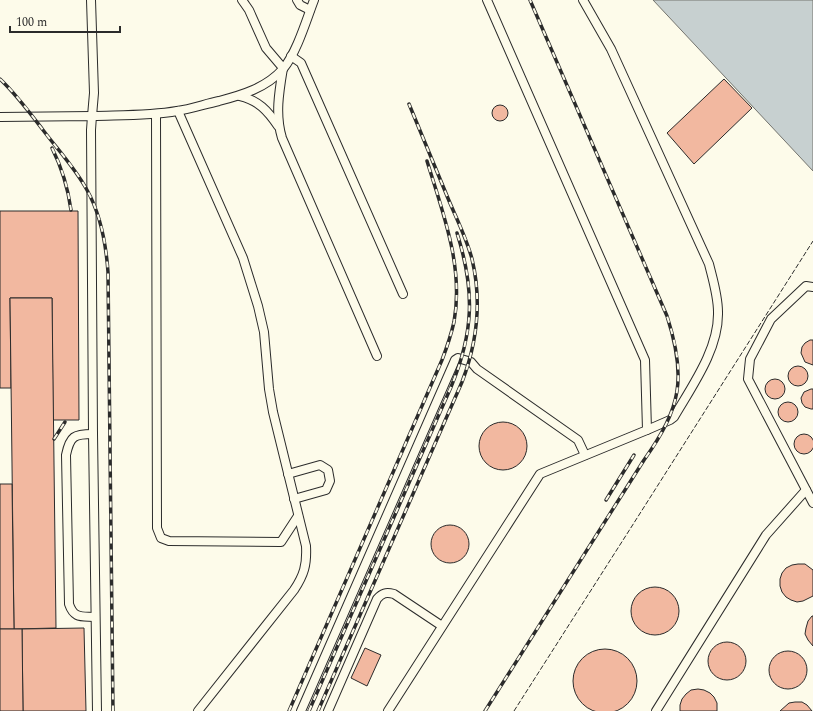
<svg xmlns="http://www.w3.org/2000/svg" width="813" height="711" font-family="Spectral,serif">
<rect width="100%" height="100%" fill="#fdfbea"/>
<!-- water -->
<polygon fill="#c7d0d0" stroke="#74746e" points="653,0 813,0 813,171"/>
<!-- building -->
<g fill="#f2b8a0" stroke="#2b2b2b">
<polygon points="724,79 752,108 694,164 667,133"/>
<circle cx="500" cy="113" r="8"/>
<polygon points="0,211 78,211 79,420 53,420 52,298 10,298 11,388 0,388"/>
<polygon points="10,298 52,298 56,628 14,629"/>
<polygon points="810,340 813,340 813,365 805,362 801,353 802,347 805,343"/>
<circle cx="798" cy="376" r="10"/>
<circle cx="775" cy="389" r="10"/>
<polygon points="811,389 813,389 813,409 811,409 805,407 802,403 801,398 804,392"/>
<circle cx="788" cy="412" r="10"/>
<circle cx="503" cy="446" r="24"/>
<circle cx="804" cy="444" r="10"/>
<polygon points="0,484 12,484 14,629 0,629"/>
<circle cx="450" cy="544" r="19"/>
<polygon points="798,564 805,564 813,570 813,596 803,601 797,602 791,600 786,597 782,592 780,586 780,579 782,573 786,568 792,565"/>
<circle cx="655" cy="611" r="24"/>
<polygon points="812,616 813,616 813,646 808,640 805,634 806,628 808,621"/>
<polygon points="84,628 86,711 23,711 22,629"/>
<polygon points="0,629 22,629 23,711 0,711"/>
<circle cx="727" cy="661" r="19"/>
<polygon points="365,648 381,655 367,686 351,678"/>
<circle cx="605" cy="681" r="32"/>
<circle cx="788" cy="670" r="19"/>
<polygon points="698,689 704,690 710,693 714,697 717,703 717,711 680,711 680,705 682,699 686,694 691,690"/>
<polygon points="795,702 802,702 807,705 812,711 780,711 789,703"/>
</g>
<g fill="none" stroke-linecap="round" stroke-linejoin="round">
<!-- minor casing -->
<g stroke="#2b2b2b" stroke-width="10">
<g id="minor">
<path d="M 91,0 L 94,93 L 92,116 C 120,115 149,116 177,111 C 191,109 205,104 219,101 C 242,95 266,88 283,69 C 297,52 306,21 314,0"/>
<path d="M 242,0 L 249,10 L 266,48 L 283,68 C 279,92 275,115 282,138 L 377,356"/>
<polyline points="297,0 300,5 310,10"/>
<path d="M 583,0 L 611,49 L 709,264 C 713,280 718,296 718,312 C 719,349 692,386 674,417 L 670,420 L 647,430"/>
<polyline points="291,56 301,63 403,294"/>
<path d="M 240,96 C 258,100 268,111 278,126"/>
<path d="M 178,111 L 243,258 L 258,306 L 264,332 L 269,389 L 273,412 L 306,546 C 307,565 304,575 294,590 L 198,711"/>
<polyline points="156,114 157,528 161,538 169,541 281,542 298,516"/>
<polyline points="0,117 92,116 91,130 93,434 97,711"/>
<polyline points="813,287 806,286 771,319 750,359 748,379 813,503"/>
<path d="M 93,434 C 74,434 70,436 66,455 L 69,604 C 74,619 82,616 95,617"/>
<polyline points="288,474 320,465 328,470 330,481 326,490 294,499"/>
<polyline points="301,711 455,360 458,358 471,362 477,369 578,440 585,455"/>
<path d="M 328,711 L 377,599 C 382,593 386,592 394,594 L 442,626"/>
<polyline points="388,711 540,474 647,430 645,360 487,0"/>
<polyline points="656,711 766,535 806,490"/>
</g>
</g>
<!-- minor -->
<use href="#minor" stroke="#fdfbea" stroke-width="8"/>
<!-- rail casing -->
<g stroke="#2b2b2b" stroke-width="3.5">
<g id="rail">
<path d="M 0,79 C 16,94 30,113 43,130 C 58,150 75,168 87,190 C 101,215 106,244 108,272 L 113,711"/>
<path d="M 52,148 C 62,168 68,188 71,210"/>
<polyline points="54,439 65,422"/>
<polyline points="606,500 634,455"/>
<path d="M 289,711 L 442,360 C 447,347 451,335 454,322 C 464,267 443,213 427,161"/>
<path d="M 309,711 L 451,387 C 474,332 475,290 457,233"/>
<path d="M 318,711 L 462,382 C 477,343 482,301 472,259 C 466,236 454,214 445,191 C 433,162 421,133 409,104"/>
<path d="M 485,711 L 644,460 C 681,408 687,378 667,316 L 530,0"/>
</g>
</g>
<!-- rail -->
<use href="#rail" stroke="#fdfbea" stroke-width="2" stroke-dasharray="6" stroke-linecap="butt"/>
<!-- fence -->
<polyline stroke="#2b2b2b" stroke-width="1" stroke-dasharray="5 2" stroke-linecap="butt" points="514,711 632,526 813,241"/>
</g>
<!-- scale -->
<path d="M10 26v6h110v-6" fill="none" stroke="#2b2b2b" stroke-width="2"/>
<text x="16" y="26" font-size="12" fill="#2b2b2b" stroke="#fdfbea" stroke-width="3" paint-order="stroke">100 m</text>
</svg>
